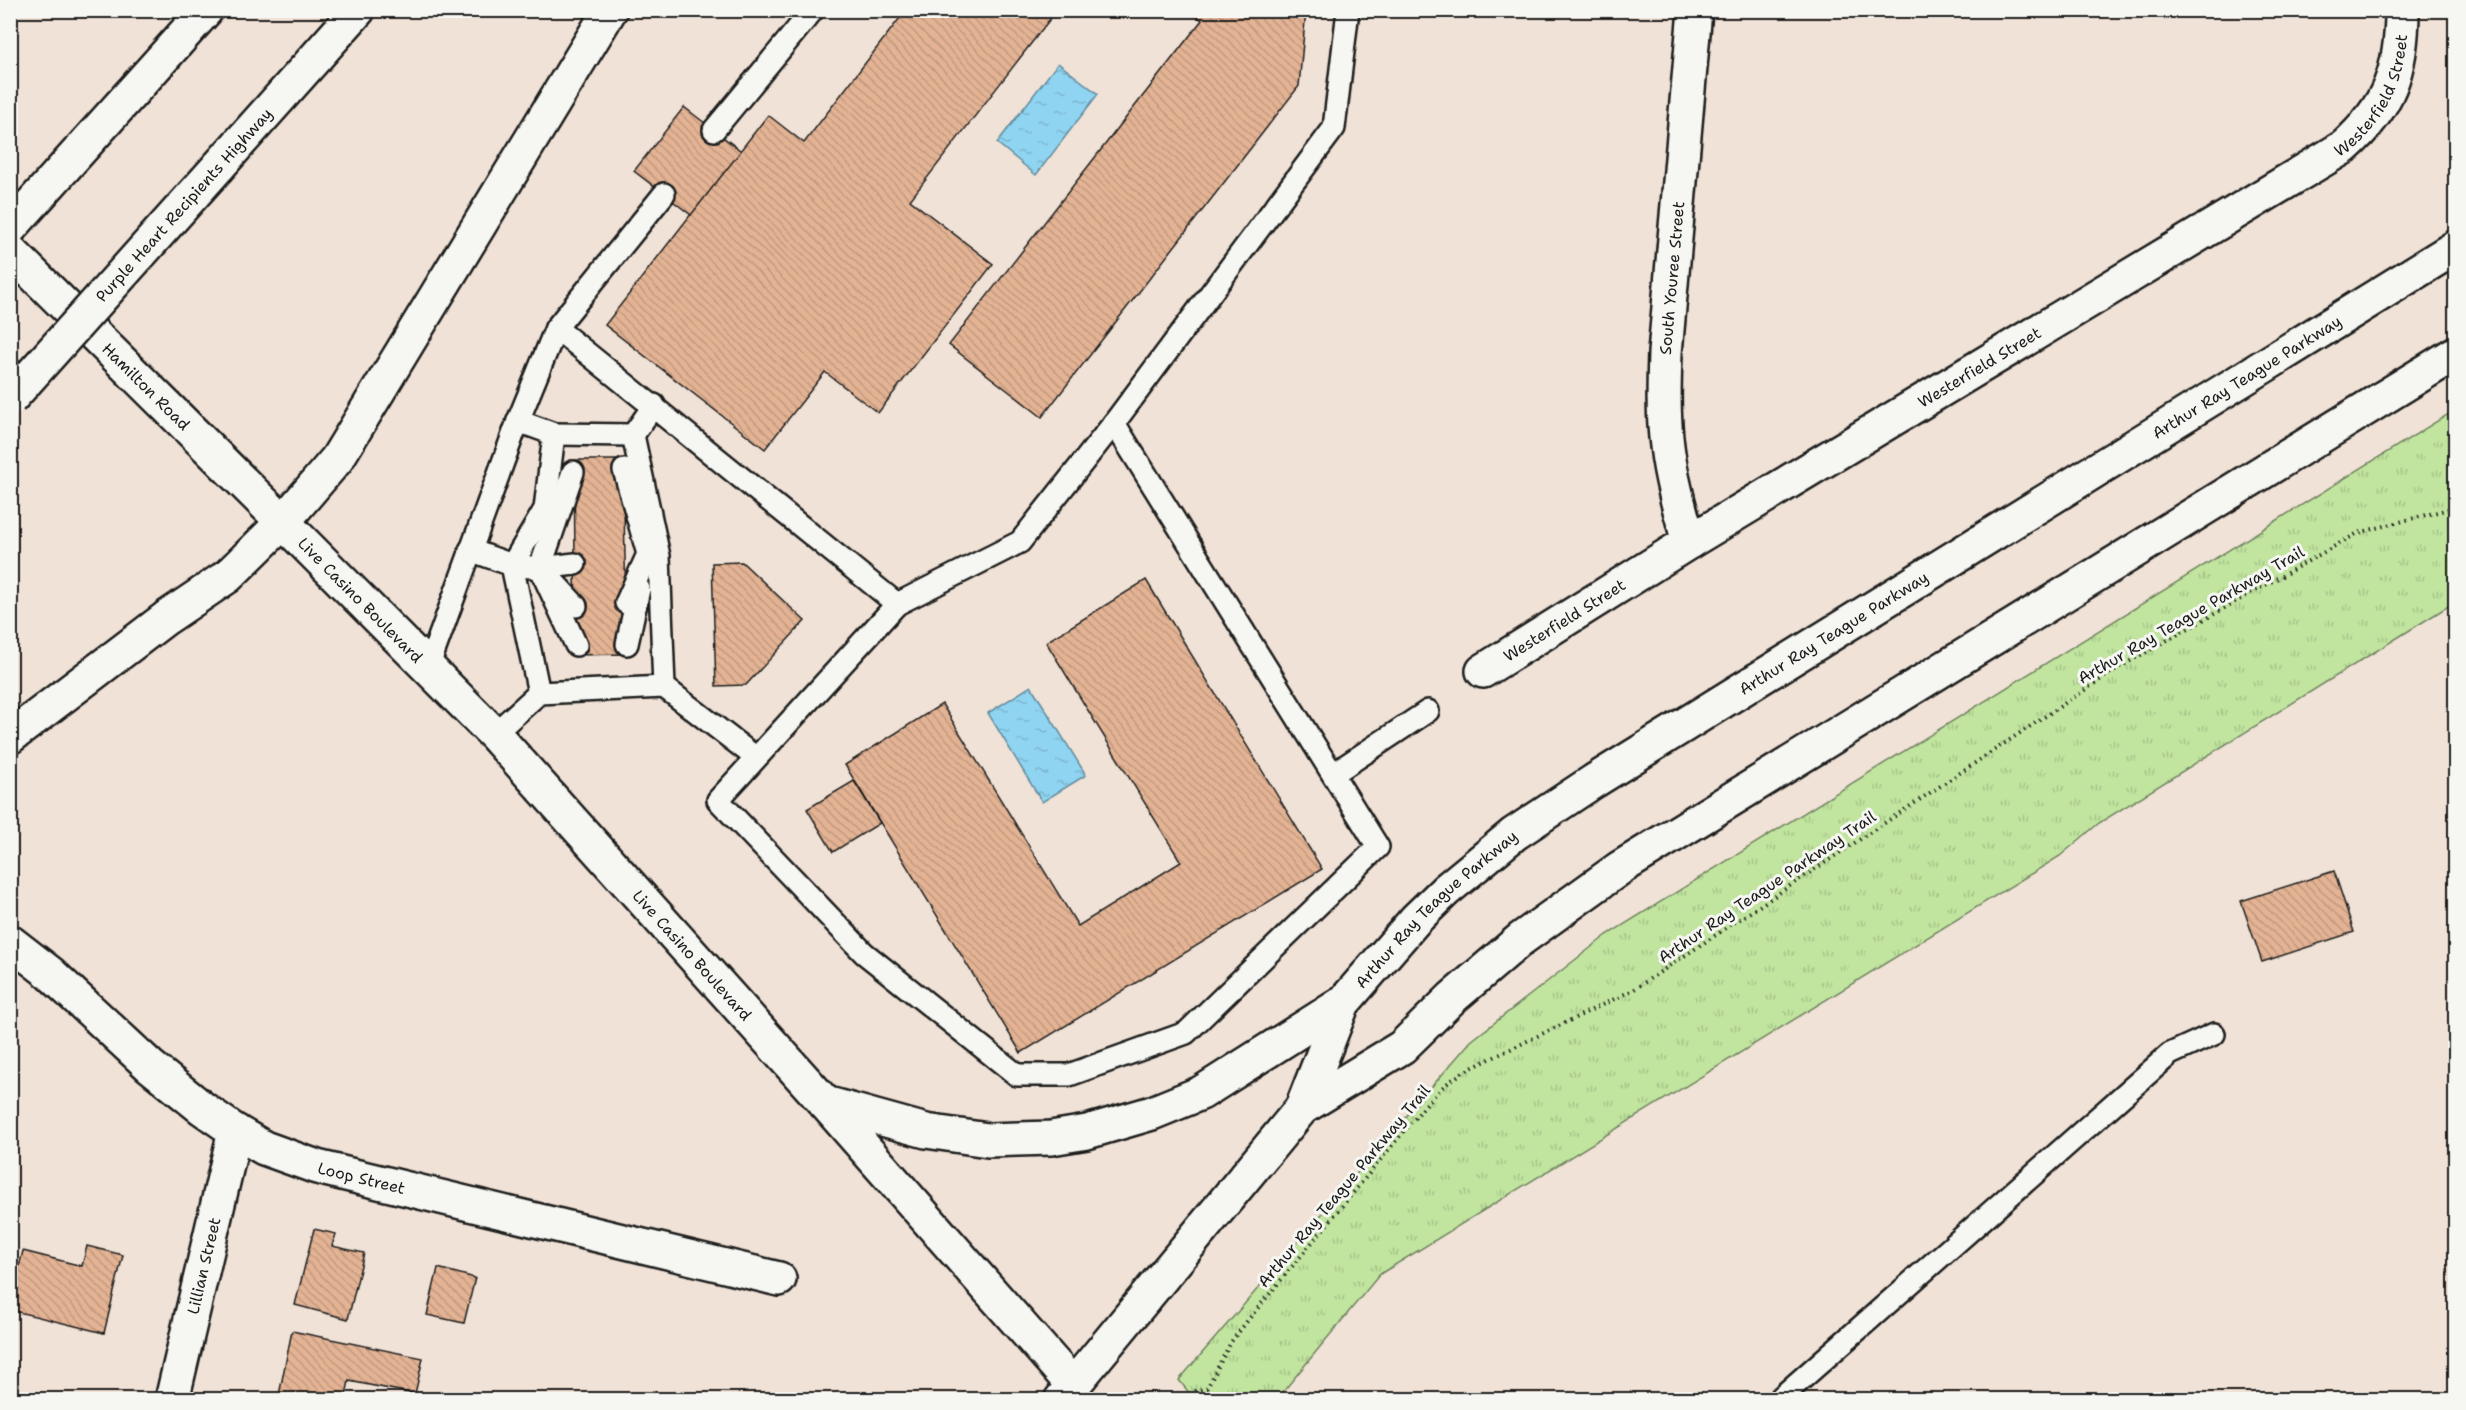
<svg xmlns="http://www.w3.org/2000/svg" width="2466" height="1410" font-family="'Shantell Sans',sans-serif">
<defs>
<pattern id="grass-tufts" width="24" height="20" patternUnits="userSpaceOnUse" patternTransform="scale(1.5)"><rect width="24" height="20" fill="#c1e59f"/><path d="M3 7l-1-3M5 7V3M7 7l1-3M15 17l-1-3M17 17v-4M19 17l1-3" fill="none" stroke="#a5c488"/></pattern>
<pattern id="water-ripples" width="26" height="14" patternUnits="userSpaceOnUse" patternTransform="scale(1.5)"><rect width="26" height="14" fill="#8fd4f1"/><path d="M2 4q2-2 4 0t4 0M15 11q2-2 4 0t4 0" fill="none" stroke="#7bb5ce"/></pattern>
<pattern id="building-back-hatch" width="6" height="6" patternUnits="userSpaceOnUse" patternTransform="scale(1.5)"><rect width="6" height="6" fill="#e3b394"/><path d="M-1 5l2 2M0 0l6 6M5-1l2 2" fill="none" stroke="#c2997f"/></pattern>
</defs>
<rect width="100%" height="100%" fill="#f0e2d6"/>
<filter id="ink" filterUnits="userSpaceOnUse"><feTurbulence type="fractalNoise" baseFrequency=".0167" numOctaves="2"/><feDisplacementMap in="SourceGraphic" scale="12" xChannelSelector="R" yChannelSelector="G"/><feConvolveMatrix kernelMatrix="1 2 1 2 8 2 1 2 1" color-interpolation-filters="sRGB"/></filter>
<g filter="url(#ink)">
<!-- grass -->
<polygon fill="url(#grass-tufts)" stroke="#6e805e" stroke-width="1.5" points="2455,410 2455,602 2099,823 2060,856 1380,1274 1277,1399 1194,1399 1179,1380 1471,1041 1607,935"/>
<!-- water -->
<g fill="url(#water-ripples)" stroke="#618a9c" stroke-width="1.5">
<polygon points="1058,63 1098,94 1036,175 997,143"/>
<polygon points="1031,686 1086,775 1042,802 988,713"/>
</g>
<!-- building -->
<g fill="url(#building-back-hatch)" stroke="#1c1c1c" stroke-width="1.5">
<polygon points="906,10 1057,10 910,200 993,264 878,413 825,372 765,449 605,325 768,115 804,143"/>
<polygon points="1190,10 1306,10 1299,86 1042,417 949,345 1202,20"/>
<polygon points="684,107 741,151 691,215 634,171"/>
<polygon points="574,460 623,460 627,654 576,655"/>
<polygon points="742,562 805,621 746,685 716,686 712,563"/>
<polygon points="1146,580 1322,869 1021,1053 845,765 942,704 1078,926 1181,862 1046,642"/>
<polygon points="854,781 880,823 833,852 807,809"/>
<polygon points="2334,871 2354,932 2262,962 2241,901"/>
<polygon points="314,1229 336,1234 332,1246 364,1253 348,1319 295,1305"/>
<polygon points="87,1246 123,1255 104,1333 10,1310 10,1302 23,1251 82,1266"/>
<polygon points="438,1268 475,1278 464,1323 427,1315"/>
<polygon points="292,1331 423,1358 415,1394 349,1381 345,1400 278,1400"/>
</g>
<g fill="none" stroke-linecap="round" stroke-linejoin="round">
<!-- service casing -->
<g stroke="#1c1c1c" stroke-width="26">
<g id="service">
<polyline points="714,130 813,10"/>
<polyline points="556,328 664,194"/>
<polyline points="518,421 554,434 545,509 512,565 540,568 576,645"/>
<polyline points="554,434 633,435"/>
<polyline points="624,470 648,554 626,603"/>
<polyline points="470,550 512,565 539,693"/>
<polyline points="540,568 573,472"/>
<polyline points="540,568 575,564"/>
<polyline points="553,581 576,606"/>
<polyline points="897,604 718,800 864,953 1017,1075 1069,1075 1186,1033 1378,847 1114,423"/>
<polyline points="627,644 639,589"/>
<polyline points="428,668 518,421 556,328 897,604 1020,542 1114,423 1334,128 1348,10"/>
<polyline points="664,687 755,757"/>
<polyline points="494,734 539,693 664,687 659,556 633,435 654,405"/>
<polyline points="1333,774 1428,711"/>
<polyline points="1778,1400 2170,1054 2214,1034"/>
</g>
</g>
<!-- minor casing -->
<g stroke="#1c1c1c" stroke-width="38">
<g id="minor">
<path id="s1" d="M 1689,542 C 1680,511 1671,479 1667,446 C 1663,415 1664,384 1665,353 L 1695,10"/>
<path id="s2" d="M 1483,671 L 1689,542 L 2344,147 C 2389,107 2402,70 2402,10"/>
<path id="s3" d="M 10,942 L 50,973 L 150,1066 L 202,1108 L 235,1131 L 264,1148 L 317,1167 L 779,1279"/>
<path id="s4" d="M 172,1400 L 235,1131"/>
</g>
</g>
<!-- tertiary casing -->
<g stroke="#1c1c1c" stroke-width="38">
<g id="tertiary">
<path id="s5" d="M 283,522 L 494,734 L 825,1103 L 1073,1385"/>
<polyline points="825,1103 926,1131 988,1140 1051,1138 1087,1132 1152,1113 1201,1093 1343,1003"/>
<polyline points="1302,1108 1402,1047 1452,998 1521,939 1620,868 2456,353"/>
<path id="s6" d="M 1061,1400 L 1302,1108 L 1343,1003 L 1416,919 L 1446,890 L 1514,834 L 1594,781 L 2456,247"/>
</g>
</g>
<!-- secondary casing -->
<g stroke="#1c1c1c" stroke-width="38">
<g id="secondary">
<path id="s7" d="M 10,251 L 283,522"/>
</g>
</g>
<!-- motorway casing -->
<g stroke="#1c1c1c" stroke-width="38">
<g id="motorway">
<polyline points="218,167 358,10"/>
<polyline points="10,228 206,10"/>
<polyline points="10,737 166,618 228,576 283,522 337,459 610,10"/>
</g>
</g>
<!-- path -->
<polyline stroke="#1c1c1c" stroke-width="4" stroke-dasharray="1.5 4.5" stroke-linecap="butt" points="1186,1400 1195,1391 1207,1388 1231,1342 1248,1320 1429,1101 1445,1085 1463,1072 1633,990 2118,668 2358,533 2456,507"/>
<!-- service -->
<use href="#service" stroke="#f6f6f2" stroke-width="21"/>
<!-- minor -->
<use href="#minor" stroke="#f6f6f2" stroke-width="33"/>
<!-- tertiary -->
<use href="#tertiary" stroke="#f6f6f2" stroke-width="33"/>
<!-- secondary -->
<use href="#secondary" stroke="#f6f6f2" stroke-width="33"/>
<!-- motorway -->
<use href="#motorway" stroke="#f6f6f2" stroke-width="33"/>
<!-- motorway-bridge casing -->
<g stroke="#1c1c1c" stroke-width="38" stroke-linecap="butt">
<polyline id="motorway-bridge" points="10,399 218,167"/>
</g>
<!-- motorway-bridge -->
<use href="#motorway-bridge" stroke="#f6f6f2" stroke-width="33"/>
</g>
</g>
<g text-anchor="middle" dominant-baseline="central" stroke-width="6" stroke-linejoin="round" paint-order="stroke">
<!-- street labels -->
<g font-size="16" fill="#1c1c1c" stroke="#f6f6f2">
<text stroke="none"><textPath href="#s2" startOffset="1068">Westerfield Street</textPath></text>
<text transform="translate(184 205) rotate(-48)">Purple Heart Recipients Highway</text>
<text stroke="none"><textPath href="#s1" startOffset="267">South Youree Street</textPath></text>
<text stroke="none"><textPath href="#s2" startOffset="582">Westerfield Street</textPath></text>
<text stroke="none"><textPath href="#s6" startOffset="1596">Arthur Ray Teague Parkway</textPath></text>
<text stroke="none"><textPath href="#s7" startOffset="192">Hamilton Road</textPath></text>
<text stroke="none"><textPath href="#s5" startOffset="110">Live Casino Boulevard</textPath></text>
<text transform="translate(2191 615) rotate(-30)">Arthur Ray Teague Parkway Trail</text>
<text stroke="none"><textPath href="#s2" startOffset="96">Westerfield Street</textPath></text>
<text stroke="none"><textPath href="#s6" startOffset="1110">Arthur Ray Teague Parkway</textPath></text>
<text transform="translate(1767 887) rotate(-34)">Arthur Ray Teague Parkway Trail</text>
<text stroke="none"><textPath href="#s6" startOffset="624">Arthur Ray Teague Parkway</textPath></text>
<text stroke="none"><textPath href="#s5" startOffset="596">Live Casino Boulevard</textPath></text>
<text stroke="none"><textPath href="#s3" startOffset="430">Loop Street</textPath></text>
<text transform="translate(1344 1186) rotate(-50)">Arthur Ray Teague Parkway Trail</text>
<text stroke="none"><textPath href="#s4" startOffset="138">Lillian Street</textPath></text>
</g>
</g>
<!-- margin -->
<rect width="2466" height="1410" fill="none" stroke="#f6f6f2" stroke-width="36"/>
<rect x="18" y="18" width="2430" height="1374" fill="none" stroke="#1c1c1c" stroke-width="2" filter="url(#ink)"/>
</svg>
